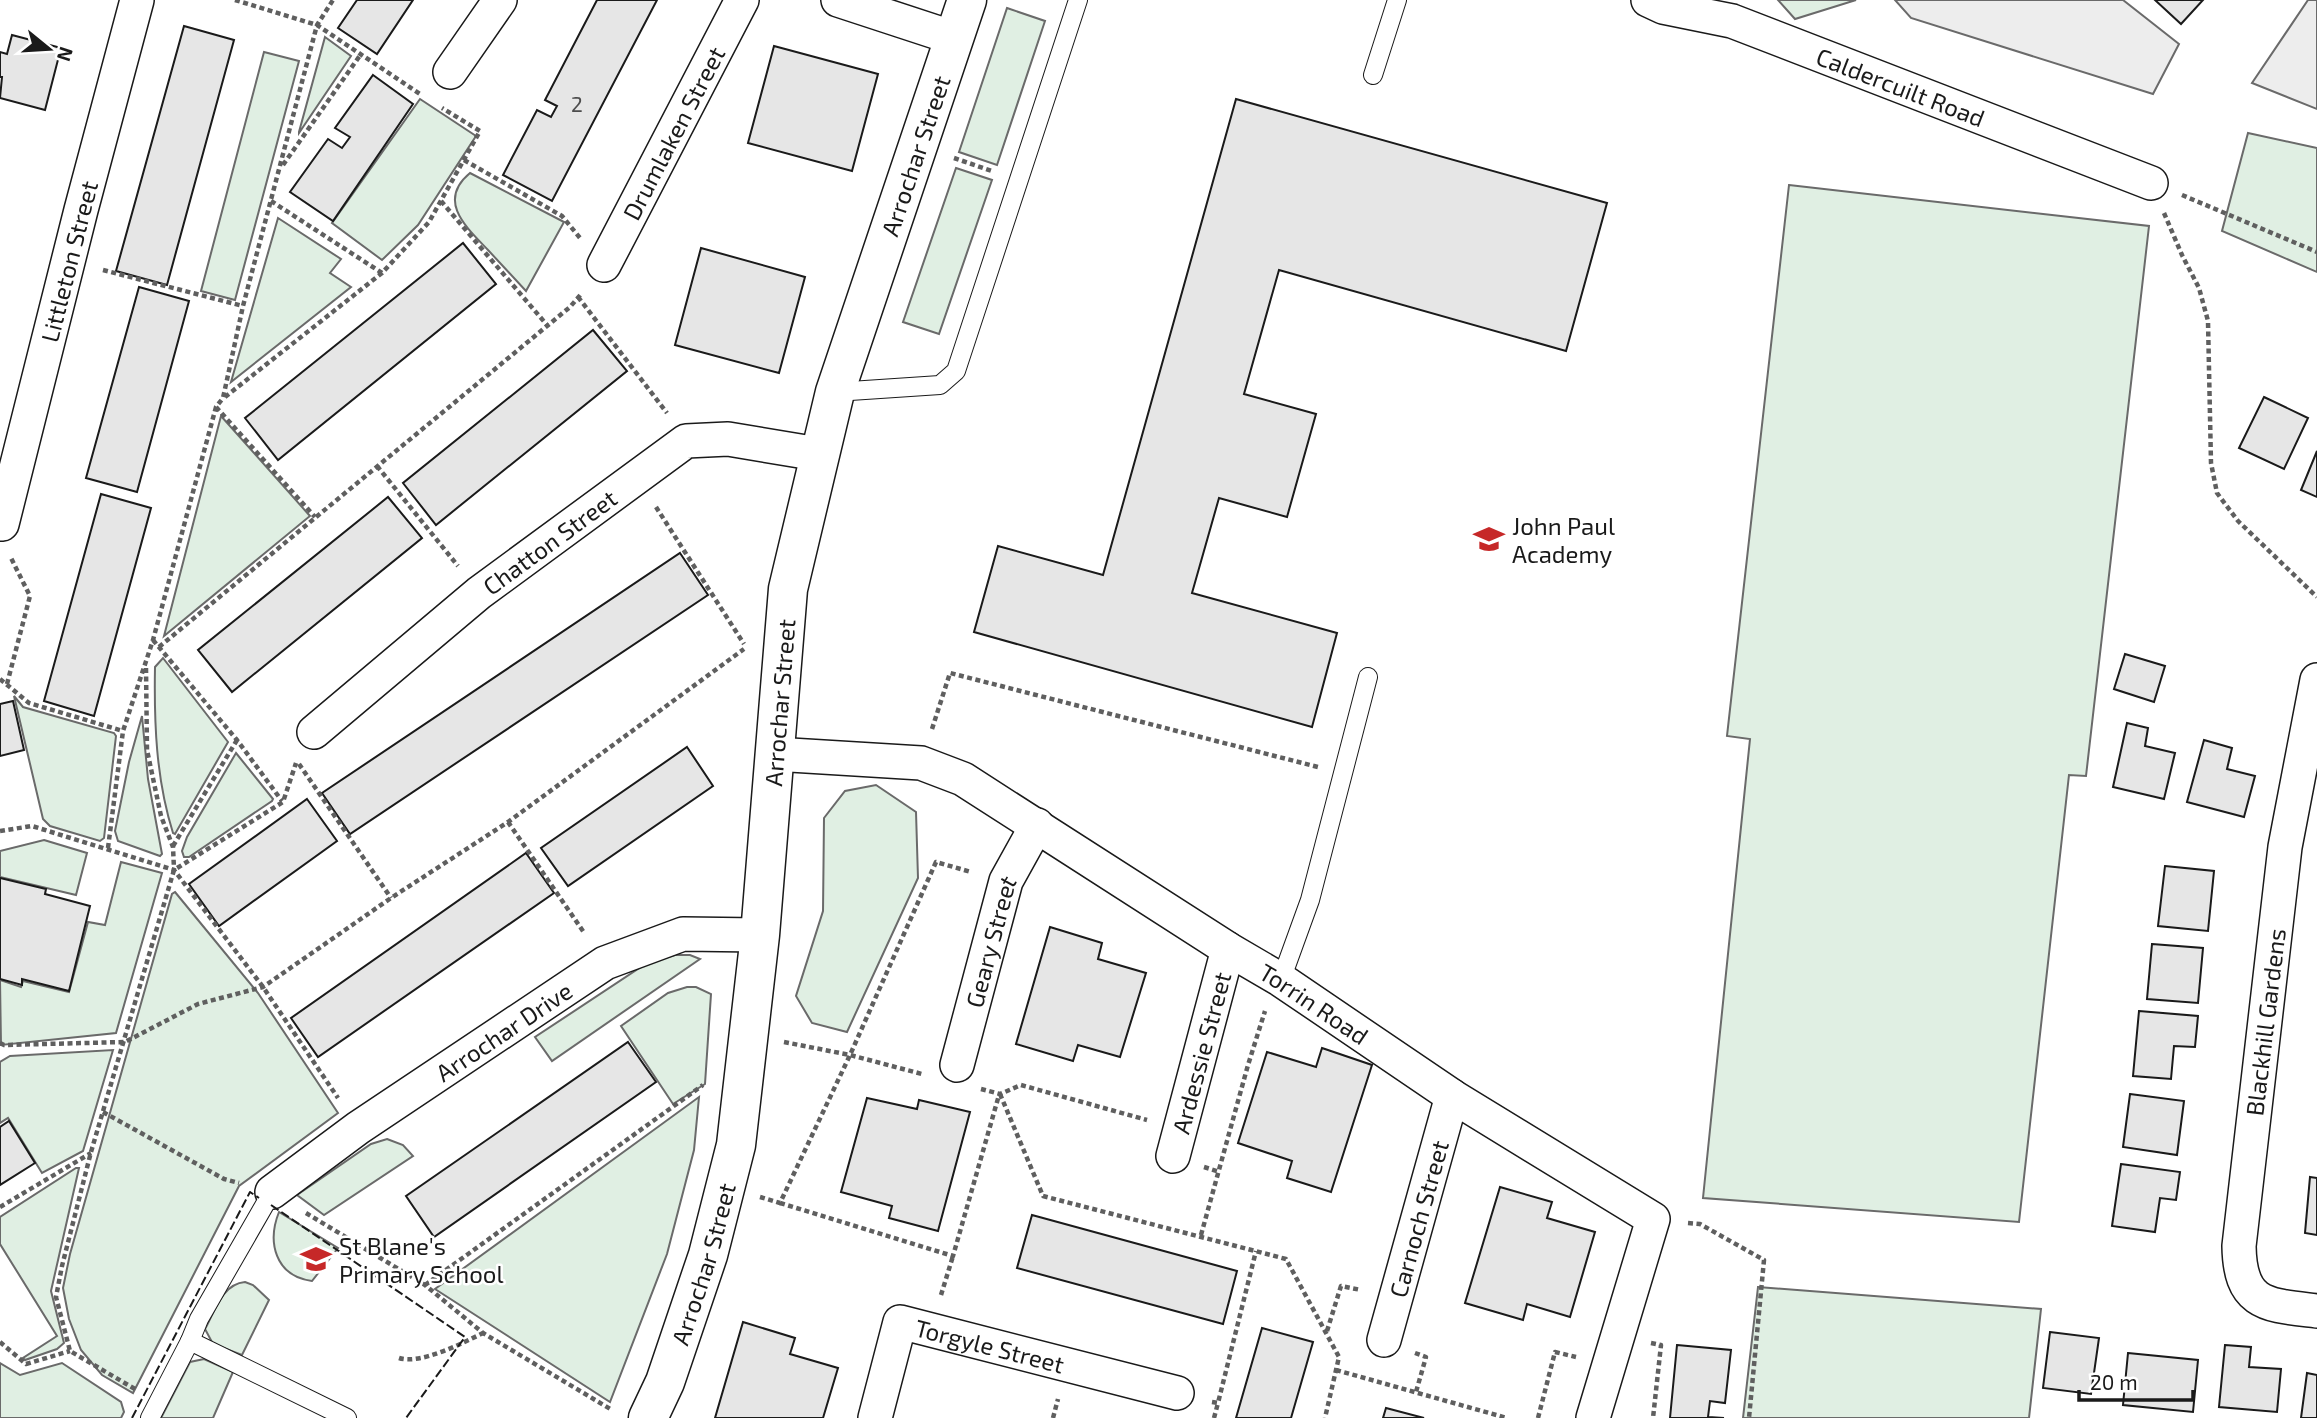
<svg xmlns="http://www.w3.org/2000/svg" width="2317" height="1418" font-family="'Exo 2',sans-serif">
<rect width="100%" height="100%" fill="#fff"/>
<!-- green -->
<g fill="#e0efe3" stroke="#6a6a6a" stroke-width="2">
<polygon points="1778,0 1856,0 1795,19"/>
<polygon points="1007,8 1045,21 997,165 959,152"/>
<polygon points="325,37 351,56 299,133 299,132"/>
<polygon points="264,52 299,61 235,300 201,291"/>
<polygon points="420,99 476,136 418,225 382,260 332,223"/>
<polygon points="2248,133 2317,148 2317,272 2222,231"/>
<polygon points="956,168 992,180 939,334 903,322"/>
<path d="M 470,173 L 564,222 L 526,291 C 513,277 501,264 488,250 C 467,228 436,201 470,173 Z"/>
<polygon points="1789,185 2149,226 2086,776 2069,775 2019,1222 1703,1198 1750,739 1727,736"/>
<polygon points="278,218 341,259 330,273 351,287 231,382"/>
<polygon points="221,416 310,516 164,636"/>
<path d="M 163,658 L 228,742 L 175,834 L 173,833 C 156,779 154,723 155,667 Z"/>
<polygon points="14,696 23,707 114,733 116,736 104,838 100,841 50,826 43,819"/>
<polygon points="142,716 148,779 162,854 160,856 118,841 115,831 129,762"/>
<polygon points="236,753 273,799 272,801 189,857 184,857 182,851 187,837"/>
<polygon points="876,785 916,812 918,878 847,1032 812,1023 796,996 823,911 824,818 845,791"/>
<polygon points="44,840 87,853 76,895 0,877 0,851"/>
<polygon points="121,862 162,873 116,1033 1,1045 0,980 21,987 23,981 69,992 88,922 105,925"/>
<polygon points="175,892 258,993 338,1113 239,1186 133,1393 102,1375 81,1350 69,1319 63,1288 70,1254 172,894"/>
<polygon points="675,955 690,955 700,959 552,1061 535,1037 647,963"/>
<polygon points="687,987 696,987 711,994 705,1084 673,1104 621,1026 668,993"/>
<polygon points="113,1050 83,1151 42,1173 8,1118 0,1123 0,1062 10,1056"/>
<polygon points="699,1097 694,1150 667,1254 610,1402 435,1289"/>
<polygon points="387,1139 403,1145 413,1156 324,1215 297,1195 371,1144"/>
<polygon points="76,1168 79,1168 51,1291 64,1343 57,1349 25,1360 23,1358 57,1336 0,1244 0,1217"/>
<path d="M 279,1212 L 338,1248 L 312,1281 C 275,1276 267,1242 279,1212 Z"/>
<path d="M 245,1282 L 253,1285 L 269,1300 L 242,1355 L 213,1344 L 205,1329 C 215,1311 222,1284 245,1282 Z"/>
<polygon points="1758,1287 2041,1309 2029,1418 1743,1418"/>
<polygon points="204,1359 233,1372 213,1418 161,1418 190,1362"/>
<polygon points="0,1363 20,1375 62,1363 121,1402 124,1412 121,1418 0,1418"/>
</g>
<!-- parking -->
<g fill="#ededed" stroke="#6a6a6a" stroke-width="2">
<polygon points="1895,0 2123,0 2179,44 2153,94 1911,18"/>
<polygon points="2308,0 2317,0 2317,109 2252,83"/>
</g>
<!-- building -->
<g fill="#e6e6e6" stroke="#1a1a1a" stroke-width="2">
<polygon points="357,0 413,0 377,54 338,28"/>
<polygon points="597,0 657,0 552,201 503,175 537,110 551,117 557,106 545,100"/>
<polygon points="2155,0 2203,0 2181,24"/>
<polygon points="184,26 234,40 167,285 116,271"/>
<polygon points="12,35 61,48 45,110 0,98 2,77 0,77 0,52 7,54"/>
<polygon points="774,46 878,74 852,171 748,143"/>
<polygon points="373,75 413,104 333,221 290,192 328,139 342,148 350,137 335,128"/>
<polygon points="1236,99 1607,203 1566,351 1279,270 1244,394 1316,414 1287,517 1219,498 1192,593 1337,633 1312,727 974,632 998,546 1103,575"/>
<polygon points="463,243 496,284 278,460 245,418"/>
<polygon points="701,248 805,277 779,373 675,345"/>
<polygon points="139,287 189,301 137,492 86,478"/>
<polygon points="593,330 627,371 436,525 403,483"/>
<polygon points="2264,397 2308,418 2284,469 2239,448"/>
<polygon points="2317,451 2317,497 2301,490"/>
<polygon points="101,494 151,508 94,716 44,701"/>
<polygon points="388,497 422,538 232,692 198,650"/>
<polygon points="680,553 708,595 350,834 322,793"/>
<polygon points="2125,654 2165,666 2154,702 2114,689"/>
<polygon points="13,701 24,750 0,756 0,704"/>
<polygon points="2127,723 2148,728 2145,746 2175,753 2164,799 2113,787"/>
<polygon points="2204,740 2232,748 2227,769 2255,776 2244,817 2187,802"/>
<polygon points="687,747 713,786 568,886 541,848"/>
<polygon points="307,799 337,841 219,926 189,884"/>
<polygon points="526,853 554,893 318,1057 291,1018"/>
<polygon points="2165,866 2214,871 2208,931 2158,926"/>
<polygon points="0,878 46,889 45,894 90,906 69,991 22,979 22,985 0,979"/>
<polygon points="1050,927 1102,943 1098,959 1146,973 1120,1057 1078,1045 1073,1061 1016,1044"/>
<polygon points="2152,944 2203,948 2198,1003 2147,999"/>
<polygon points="2139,1011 2198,1016 2195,1047 2174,1046 2171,1079 2133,1076"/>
<polygon points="628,1042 656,1082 434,1237 406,1196"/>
<polygon points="1322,1048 1372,1065 1331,1192 1287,1178 1292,1161 1238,1143 1267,1052 1316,1067"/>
<polygon points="2130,1094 2184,1101 2177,1155 2123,1147"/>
<polygon points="867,1098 917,1109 919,1100 970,1112 938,1231 889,1218 892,1206 841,1192"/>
<polygon points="9,1121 35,1163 0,1185 0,1127"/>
<polygon points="2121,1164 2180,1172 2176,1200 2160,1198 2155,1232 2112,1226"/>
<polygon points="2310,1177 2317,1178 2317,1235 2305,1233"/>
<polygon points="1500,1187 1552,1202 1547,1218 1595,1232 1570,1317 1527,1304 1523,1320 1465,1303"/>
<polygon points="1032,1215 1237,1271 1223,1324 1017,1268"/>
<polygon points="743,1322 795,1338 790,1354 838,1368 823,1418 715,1418"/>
<polygon points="1262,1328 1313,1342 1291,1418 1236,1418"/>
<polygon points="2050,1332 2099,1338 2091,1394 2043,1388"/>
<polygon points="1677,1345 1731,1350 1725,1403 1710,1401 1708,1417 1724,1418 1670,1418"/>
<polygon points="2225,1345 2251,1347 2249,1367 2281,1369 2277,1412 2219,1407"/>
<polygon points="2128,1353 2198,1360 2193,1412 2123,1405"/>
<polygon points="2307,1373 2317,1375 2317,1418 2301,1418"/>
<polygon points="1386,1408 1424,1418 1383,1418"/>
</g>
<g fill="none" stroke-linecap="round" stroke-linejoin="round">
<!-- service casing -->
<g stroke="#1a1a1a" stroke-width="20">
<g id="service">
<polyline points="1373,75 1397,0"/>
<polyline points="835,392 940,385 956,371 1078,0"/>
<polyline points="1281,980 1310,900 1368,677"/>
<polyline points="190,1341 347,1418"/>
<polyline points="150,1418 190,1341 199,1319 272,1192"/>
</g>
</g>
<!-- minor casing -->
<g stroke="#1a1a1a" stroke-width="36">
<g id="minor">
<polyline points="838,0 954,38"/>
<path id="s1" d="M 1648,0 L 1663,7 L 1732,21 L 2151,183"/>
<polyline points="450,72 500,0"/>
<path id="s2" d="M 604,265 L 742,0"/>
<path id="s3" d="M 2,524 L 81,210 L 137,0"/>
<path d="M 2317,680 L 2285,847 L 2239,1246 C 2240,1306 2267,1305 2317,1311"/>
<path id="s4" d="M 314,732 L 479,593 L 686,441 L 728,439 L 818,454"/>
<path id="s5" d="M 774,754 L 921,763 L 963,779 L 1228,949 L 1281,980 L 1452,1096 L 1653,1219 L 1593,1418"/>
<path id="s6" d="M 957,1065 L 1006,881 L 1037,825"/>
<path id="s7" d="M 1173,1156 L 1228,949"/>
<path id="s8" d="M 272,1192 L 358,1128 L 605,963 L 683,934 L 760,935"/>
<path id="s9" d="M 1384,1340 L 1452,1096"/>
<path id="s10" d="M 875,1418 L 900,1322 L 1177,1393"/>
</g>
</g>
<!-- tertiary casing -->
<g stroke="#1a1a1a" stroke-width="41">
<g id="tertiary">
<path id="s11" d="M 648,1418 L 665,1382 L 708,1255 L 736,1145 L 760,935 L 788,589 L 835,392 L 967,0"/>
</g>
</g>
<!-- path -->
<g stroke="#5f5f5f" stroke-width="4.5" stroke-dasharray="5 3.5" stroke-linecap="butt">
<polyline points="235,0 317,25 420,94"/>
<polyline points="954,158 992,171"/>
<polyline points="464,160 562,216 580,238"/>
<polyline points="283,165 361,54"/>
<polyline points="2182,195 2317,252"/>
<polyline points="271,201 382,273"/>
<polyline points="441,201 547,325"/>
<polyline points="2164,213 2182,255 2199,288 2208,321 2211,463 2217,493 2238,521 2317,597"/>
<polyline points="103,270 243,306"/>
<polyline points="578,297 667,413"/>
<polyline points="225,397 382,273 429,222 480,131 442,108"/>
<polyline points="216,407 315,517"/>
<polyline points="377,466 458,566"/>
<polyline points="656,507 744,644"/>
<polyline points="153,640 237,740 282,801"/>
<polyline points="159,647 570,307 582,293"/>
<polyline points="146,668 147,750 161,816 173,847 174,869"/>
<polyline points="0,679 29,703 123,731"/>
<polyline points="7,684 30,596 10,556"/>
<polyline points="932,729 950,673 1318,767"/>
<polyline points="299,764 391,898"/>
<polyline points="508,822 585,934"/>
<polyline points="0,831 32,826 174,870 263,987 338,1098"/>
<polyline points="173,846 237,740"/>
<polyline points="108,848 123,731 153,640 216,407 223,398 243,306 317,25 333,0"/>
<polyline points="784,1042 850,1055 922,1074"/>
<polyline points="0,1043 4,1045 125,1042 198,1004 263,987 391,898 508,822 744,649"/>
<polyline points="981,1089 1000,1094 1021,1085 1147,1120"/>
<polyline points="1000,1094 1043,1196 1286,1259 1339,1357 1325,1418"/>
<polyline points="103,1112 224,1179 239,1183"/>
<polyline points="1204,1167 1220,1172"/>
<polyline points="760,1197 780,1203 850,1055 936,862 971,872"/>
<polyline points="780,1203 953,1256 999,1095"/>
<polyline points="0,1207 91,1153"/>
<polyline points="306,1213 425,1285 483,1333 612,1410"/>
<polyline points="1688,1223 1700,1224 1764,1260 1749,1418"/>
<polyline points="1201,1235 1248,1065 1265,1011"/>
<polyline points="425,1285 703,1085"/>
<polyline points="941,1295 953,1256"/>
<polyline points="1327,1331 1341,1286 1361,1290"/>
<polyline points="0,1342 26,1364 70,1351"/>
<polyline points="1651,1343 1661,1345 1653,1418"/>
<polyline points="1415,1353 1426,1357 1416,1392"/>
<path d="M 399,1358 C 420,1365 463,1343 483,1333"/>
<polyline points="1336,1370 1507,1418"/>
<polyline points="135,1389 70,1351 56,1297 62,1266 91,1152 174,870 283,802 296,763"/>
<polyline points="1212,1402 1218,1403 1256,1251"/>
<polyline points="1053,1418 1058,1399"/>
<polyline points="1214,1418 1218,1403"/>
<polyline points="1538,1418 1555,1352 1576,1357"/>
</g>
<!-- service -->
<use href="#service" stroke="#fff" stroke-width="18"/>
<!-- minor -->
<use href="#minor" stroke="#fff" stroke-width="33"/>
<!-- tertiary -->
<use href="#tertiary" stroke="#fff" stroke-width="38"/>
<!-- fence -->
<g stroke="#1a1a1a" stroke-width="2" stroke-dasharray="9 3.5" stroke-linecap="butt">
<polyline points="271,1205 465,1337 406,1418"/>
<polyline points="132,1418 250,1192 259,1198"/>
</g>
</g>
<!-- icons -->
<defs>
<g id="school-bare" transform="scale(2.415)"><path d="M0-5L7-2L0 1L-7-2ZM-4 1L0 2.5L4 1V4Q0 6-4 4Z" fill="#c62828" stroke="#fff" stroke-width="2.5" paint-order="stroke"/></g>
</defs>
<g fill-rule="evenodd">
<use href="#school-bare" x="1489" y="539"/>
<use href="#school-bare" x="316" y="1259"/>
</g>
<g text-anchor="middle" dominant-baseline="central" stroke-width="5" stroke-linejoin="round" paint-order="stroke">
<!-- number labels -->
<g font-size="21" fill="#4d4d4d">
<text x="577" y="103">2</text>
</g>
<!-- street labels -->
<g font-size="24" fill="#1a1a1a" stroke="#fff">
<text stroke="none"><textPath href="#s1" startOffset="268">Caldercuilt Road</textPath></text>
<text stroke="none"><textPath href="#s2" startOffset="149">Drumlaken Street</textPath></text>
<text stroke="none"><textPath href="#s11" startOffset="1298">Arrochar Street</textPath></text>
<text stroke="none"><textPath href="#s3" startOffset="271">Littleton Street</textPath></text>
<text stroke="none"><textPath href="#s4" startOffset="303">Chatton Street</textPath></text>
<text stroke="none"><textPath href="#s11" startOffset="732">Arrochar Street</textPath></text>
<text stroke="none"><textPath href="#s6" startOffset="128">Geary Street</textPath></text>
<text stroke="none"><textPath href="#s5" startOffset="609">Torrin Road</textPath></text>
<text transform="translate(2265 1022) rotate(-83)">Blackhill Gardens</text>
<text stroke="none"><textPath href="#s8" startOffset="282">Arrochar Drive</textPath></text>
<text stroke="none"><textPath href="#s7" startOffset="107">Ardessie Street</textPath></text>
<text stroke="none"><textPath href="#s9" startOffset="126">Carnoch Street</textPath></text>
<text stroke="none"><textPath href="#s11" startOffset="164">Arrochar Street</textPath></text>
<text stroke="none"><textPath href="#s10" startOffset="192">Torgyle Street</textPath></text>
</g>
<!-- poi labels -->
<g font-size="24" fill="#1a1a1a" stroke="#fff" text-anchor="start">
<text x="1512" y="525">John Paul<tspan x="1512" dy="28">Academy</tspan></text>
<text x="339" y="1245">St Blane's<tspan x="339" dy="28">Primary School</tspan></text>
</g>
</g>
<!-- north arrow -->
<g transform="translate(49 49) rotate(108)" stroke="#ffffff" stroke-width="5" paint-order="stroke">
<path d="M0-5L12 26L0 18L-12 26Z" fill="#1a1a1a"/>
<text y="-10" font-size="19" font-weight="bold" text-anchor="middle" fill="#1a1a1a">N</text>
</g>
<!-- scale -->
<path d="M2079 1390v10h114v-10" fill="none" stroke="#1a1a1a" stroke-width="3.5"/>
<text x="2090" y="1390" font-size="21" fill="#1a1a1a" stroke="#ffffff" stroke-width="5" paint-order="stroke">20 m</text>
</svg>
